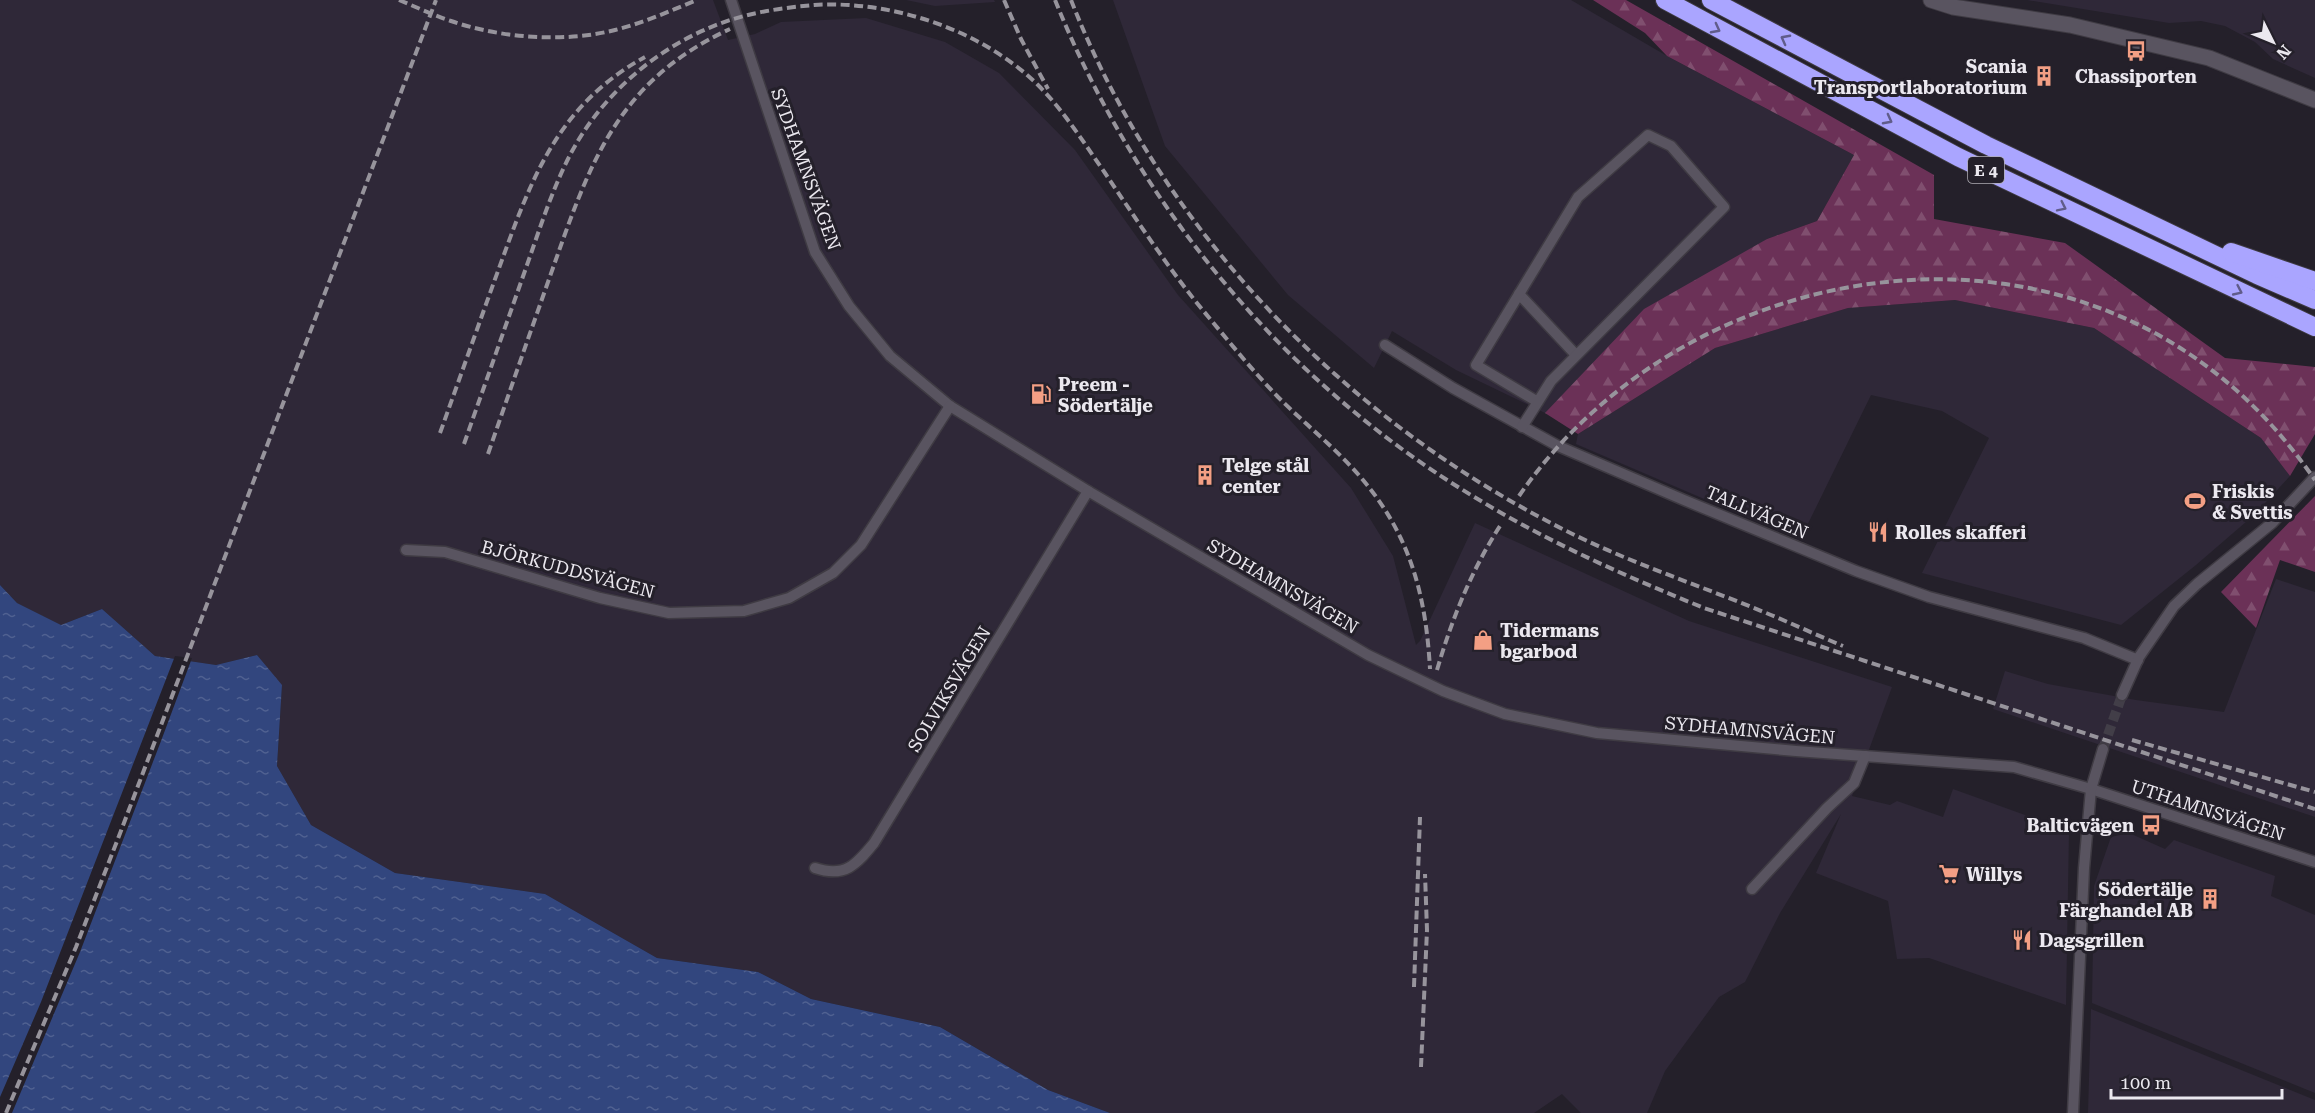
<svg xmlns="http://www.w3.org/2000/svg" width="2315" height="1113" font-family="'Roboto Serif',serif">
<defs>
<pattern id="forest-firs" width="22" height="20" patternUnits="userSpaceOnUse" patternTransform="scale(1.5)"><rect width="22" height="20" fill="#6b3157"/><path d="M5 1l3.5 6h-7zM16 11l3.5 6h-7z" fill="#804f6f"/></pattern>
<pattern id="water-ripples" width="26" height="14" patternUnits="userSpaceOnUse" patternTransform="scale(1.5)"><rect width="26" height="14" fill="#32467e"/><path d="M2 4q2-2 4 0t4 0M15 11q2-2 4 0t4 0" fill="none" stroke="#506191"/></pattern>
</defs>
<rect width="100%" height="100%" fill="#24202a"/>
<!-- built -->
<g fill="#2f2838">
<polygon points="0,0 713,0 728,40 755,34 781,22 866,18 945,42 999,73 1075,150 1178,295 1351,488 1393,556 1416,645 1420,641 1475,523 1689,621 1892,687 1852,796 1890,805 1897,801 1943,817 1953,789 2069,831 2066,1005 1929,958 1897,959 1888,901 1816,873 1841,814 1780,913 1745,982 1719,997 1665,1071 1647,1113 1581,1113 1562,1094 1534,1113 1110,1113 1048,1090 940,1027 811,999 758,972 657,958 545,894 395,873 311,825 277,766 282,686 257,655 216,665 155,656 102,609 61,625 17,603 0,585"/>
<polygon points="906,0 994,0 995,2 935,6"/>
<polygon points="1113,0 1571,0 1667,56 1854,155 1817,221 1767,239 1567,392 1545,413 1456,370 1392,331 1374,368 1288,295 1165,146"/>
<polygon points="2027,0 2315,0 2315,78 2273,59 2255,42 2225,26 2201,21 2169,23"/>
<polygon points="1955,300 2094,328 2261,438 2290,476 2254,515 2196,565 2121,625 1922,573 1989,438 1942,411 1871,395 1800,540 1576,444 1578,434 1715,348 1848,308"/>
<polygon points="2276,579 2315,592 2315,817 1993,709 2005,671 2048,684 2136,700 2224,712"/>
<polygon points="2129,833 2165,849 2174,840 2275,876 2271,896 2315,915 2315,1093 2092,1003 2094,886 2111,837"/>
<polygon points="2091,1009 2315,1100 2315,1113 2088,1113"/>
</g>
<!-- forest -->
<g fill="url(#forest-firs)">
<polygon points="1593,0 1626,0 1934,175 1934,219 2065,243 2225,358 2315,367 2315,434 2290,476 2261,438 2094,328 1955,300 1848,308 1715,348 1578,434 1545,413 1644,309 1767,239 1817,221 1854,155 1667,56 1645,33"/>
<polygon points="2315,496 2315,572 2280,560 2256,628 2221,592"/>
</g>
<!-- water -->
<polygon fill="url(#water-ripples)" points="0,585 17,603 61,625 102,609 155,656 216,665 257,655 282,685 277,766 311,825 395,873 545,894 657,958 758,972 811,999 940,1027 1048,1090 1110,1113 0,1113"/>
<!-- pier -->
<polygon fill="#24202a" points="175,656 192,658 161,741 80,952 12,1113 0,1113 0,1097 41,1002"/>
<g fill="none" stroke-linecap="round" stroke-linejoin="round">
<!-- minor-tunnel -->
<polyline stroke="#423e48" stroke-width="10" stroke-dasharray="10 5" stroke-linecap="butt" points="2103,749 2122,695"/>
<!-- minor casing -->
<g stroke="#3f3b43" stroke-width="13">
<g id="minor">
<polyline points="731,0 815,252 849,306 890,356 950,406 1088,491 1368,655 1443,691 1505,714 1597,733 1796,751 2014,767 2091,789 2315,862"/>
<polyline points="1519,294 1576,355"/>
<polyline points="1385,345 1453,388 1558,446 1684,500 1856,571 1929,597 2084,638 2138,660"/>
<polyline points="1522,427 1551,381 1724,207 1671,146 1648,135 1578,197 1476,365 1538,402"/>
<polyline points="406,550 445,552 600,598 669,613 744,611 789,598 833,573 861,545 950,406"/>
<polyline points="2122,695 2139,657 2174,606 2197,584 2272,523 2315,477"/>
<path d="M 815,868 C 845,878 856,865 874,843 L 1088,491"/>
<polyline points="1752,889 1827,808 1854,783 1865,756"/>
<polyline points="2073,1113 2084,868 2091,789 2103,749"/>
</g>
</g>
<!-- secondary casing -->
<g stroke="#3f3b43" stroke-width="17">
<polyline id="secondary" points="1931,0 1953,7 2070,25 2209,58 2315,100"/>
</g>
<!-- motorway casing -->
<g stroke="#3f3b43" stroke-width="20">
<g id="motorway">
<polyline points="1665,0 1958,157 2315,327"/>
<polyline points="1711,0 1986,145 2257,275 2315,300"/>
<polyline points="2231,252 2315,281"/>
</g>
</g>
<!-- minor -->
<use href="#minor" stroke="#595460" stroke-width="10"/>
<!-- secondary -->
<use href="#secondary" stroke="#595460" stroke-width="15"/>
<!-- motorway -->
<use href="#motorway" stroke="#aaa5ff" stroke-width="18"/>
<!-- rail -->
<g stroke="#97949c" stroke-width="4" stroke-dasharray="9 4.5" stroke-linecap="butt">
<path d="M 399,0 C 416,7 433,15 451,21 C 500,38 564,43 615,30 C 643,23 670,11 697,0"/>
<polyline points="1004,0 1021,39 1048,89"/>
<path d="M 1055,0 C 1138,206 1285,384 1476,498 C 1548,542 1625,576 1704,608 L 2315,809"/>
<path d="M 1071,0 C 1159,225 1336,411 1549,522 C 1620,560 1697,584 1771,615 C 1795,625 1819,636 1843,646"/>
<path d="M 440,433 C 458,383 476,332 494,282 C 528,189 552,108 645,57"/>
<path d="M 464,444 C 485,384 506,325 527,265 C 540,228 552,190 570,155 C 605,88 671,35 744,16 C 767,10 791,7 814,5 C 892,0 982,30 1038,85 C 1064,111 1084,143 1105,173 C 1136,219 1166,265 1201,308 C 1226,338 1251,369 1278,397 C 1306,425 1338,450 1363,480 C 1411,537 1426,597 1430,669"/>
<path d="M 488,454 C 508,396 528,339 548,282 C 588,169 613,83 730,29"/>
<path d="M 1519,496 C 1657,295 1946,215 2162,337 C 2225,373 2274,421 2315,480"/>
<path d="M 1437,670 C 1452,619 1471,571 1500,526"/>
<polyline points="2132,740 2315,792"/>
<polyline points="1414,987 1420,817"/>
<polyline points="1421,1067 1427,930 1425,874"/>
<polyline points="6,1113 76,947 119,836 436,0"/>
</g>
</g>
<!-- one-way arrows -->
<defs><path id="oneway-chevron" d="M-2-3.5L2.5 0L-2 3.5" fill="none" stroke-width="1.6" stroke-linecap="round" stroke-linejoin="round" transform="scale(1.5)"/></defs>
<g stroke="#605c8a">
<use href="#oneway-chevron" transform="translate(1716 29) rotate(28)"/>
<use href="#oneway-chevron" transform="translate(1785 39) rotate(-152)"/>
<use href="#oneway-chevron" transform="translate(1888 120) rotate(28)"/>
<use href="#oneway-chevron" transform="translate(2062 207) rotate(26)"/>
<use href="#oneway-chevron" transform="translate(2238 291) rotate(25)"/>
</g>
<!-- icons -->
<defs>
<g id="bus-bare" transform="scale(1.62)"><path d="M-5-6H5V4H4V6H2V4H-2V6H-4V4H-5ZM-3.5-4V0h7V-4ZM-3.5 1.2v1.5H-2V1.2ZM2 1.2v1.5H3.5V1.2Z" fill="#f39f84" stroke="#24202a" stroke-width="2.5" paint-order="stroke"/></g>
<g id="building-bare" transform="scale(1.62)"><path d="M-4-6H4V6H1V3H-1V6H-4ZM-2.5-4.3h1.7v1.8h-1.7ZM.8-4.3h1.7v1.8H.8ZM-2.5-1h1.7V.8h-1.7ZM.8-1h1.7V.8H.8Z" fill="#f39f84" stroke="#24202a" stroke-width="2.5" paint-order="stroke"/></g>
<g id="fuel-bare" transform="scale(1.62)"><path d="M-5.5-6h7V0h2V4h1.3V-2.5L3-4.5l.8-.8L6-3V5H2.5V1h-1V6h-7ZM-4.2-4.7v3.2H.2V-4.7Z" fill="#f39f84" stroke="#24202a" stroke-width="2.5" paint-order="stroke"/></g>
<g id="stadium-bare" transform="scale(1.62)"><path d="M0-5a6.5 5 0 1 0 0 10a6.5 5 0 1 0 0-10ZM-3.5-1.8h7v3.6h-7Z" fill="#f39f84" stroke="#24202a" stroke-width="2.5" paint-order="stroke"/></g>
<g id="restaurant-bare" transform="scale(1.62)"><path d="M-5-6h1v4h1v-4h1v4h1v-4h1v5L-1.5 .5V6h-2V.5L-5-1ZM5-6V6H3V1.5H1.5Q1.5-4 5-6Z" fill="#f39f84" stroke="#24202a" stroke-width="2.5" paint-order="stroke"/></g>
<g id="shop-bare" transform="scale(1.62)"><path d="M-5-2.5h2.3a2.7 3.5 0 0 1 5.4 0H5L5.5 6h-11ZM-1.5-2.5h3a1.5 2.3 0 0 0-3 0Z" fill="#f39f84" stroke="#24202a" stroke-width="2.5" paint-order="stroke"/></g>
<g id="supermarket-bare" transform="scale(1.62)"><path d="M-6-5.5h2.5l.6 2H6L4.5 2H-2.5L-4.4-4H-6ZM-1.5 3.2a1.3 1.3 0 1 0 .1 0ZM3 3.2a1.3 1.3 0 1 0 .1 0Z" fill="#f39f84" stroke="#24202a" stroke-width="2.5" paint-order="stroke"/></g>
</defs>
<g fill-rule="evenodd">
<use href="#bus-bare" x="2136" y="51"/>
<use href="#building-bare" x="2044" y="76"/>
<use href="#fuel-bare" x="1041" y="394"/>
<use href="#building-bare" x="1205" y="475"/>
<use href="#stadium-bare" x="2195" y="501"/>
<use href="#restaurant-bare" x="1878" y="532"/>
<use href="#shop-bare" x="1483" y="640"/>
<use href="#bus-bare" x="2151" y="825"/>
<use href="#supermarket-bare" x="1949" y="874"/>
<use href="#building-bare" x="2210" y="899"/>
<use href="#restaurant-bare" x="2022" y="940"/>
</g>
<g text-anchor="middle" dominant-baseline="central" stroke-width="6" stroke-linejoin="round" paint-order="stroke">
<!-- shield labels -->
<rect fill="#24202a" stroke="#afacb4" stroke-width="1.5" x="1968" y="157" width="36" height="26" rx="4.5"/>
<g font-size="16" font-weight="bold" fill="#ebe8ef">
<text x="1986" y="170">E 4</text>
</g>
<!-- poi labels -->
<g font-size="18" font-weight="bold" fill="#ebe8ef" stroke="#24202a" text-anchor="start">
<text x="2027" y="66" text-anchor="end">Scania<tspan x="2027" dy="21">Transportlaboratorium</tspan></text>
<text x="2136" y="76" text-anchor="middle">Chassiporten</text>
<text x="1058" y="384">Preem -<tspan x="1058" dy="21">Södertälje</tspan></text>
<text x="1222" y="465">Telge stål<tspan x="1222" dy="21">center</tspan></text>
<text x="2212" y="491">Friskis<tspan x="2212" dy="21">&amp; Svettis</tspan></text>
<text x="1895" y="532">Rolles skafferi</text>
<text x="1500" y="630">Tidermans<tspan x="1500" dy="21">bgarbod</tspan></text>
<text x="2134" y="825" text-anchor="end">Balticvägen</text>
<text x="1966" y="874">Willys</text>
<text x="2193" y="889" text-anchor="end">Södertälje<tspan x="2193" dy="21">Färghandel AB</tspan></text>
<text x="2039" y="940">Dagsgrillen</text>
</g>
<!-- street labels -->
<g font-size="18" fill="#ebe8ef" stroke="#24202a">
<text transform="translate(806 169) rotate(70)">SYDHAMNSVÄGEN</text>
<text transform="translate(1757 512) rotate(23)">TALLVÄGEN</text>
<text transform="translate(568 569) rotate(15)">BJÖRKUDDSVÄGEN</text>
<text transform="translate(1283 586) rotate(30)">SYDHAMNSVÄGEN</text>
<text transform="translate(949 689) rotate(-59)">SOLVIKSVÄGEN</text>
<text transform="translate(1750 730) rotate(5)">SYDHAMNSVÄGEN</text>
<text transform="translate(2208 810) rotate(18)">UTHAMNSVÄGEN</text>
</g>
</g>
<!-- north arrow -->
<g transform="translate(2273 42) rotate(133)" stroke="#24202a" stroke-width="4.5" paint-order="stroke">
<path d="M0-4.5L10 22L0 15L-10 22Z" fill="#ebe8ef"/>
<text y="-9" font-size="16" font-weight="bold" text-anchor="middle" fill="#ebe8ef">N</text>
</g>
<!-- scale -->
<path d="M2111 1089v9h171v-9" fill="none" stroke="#ebe8ef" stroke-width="3"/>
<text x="2120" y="1089" font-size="18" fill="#ebe8ef" stroke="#24202a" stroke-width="4.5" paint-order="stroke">100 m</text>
</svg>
